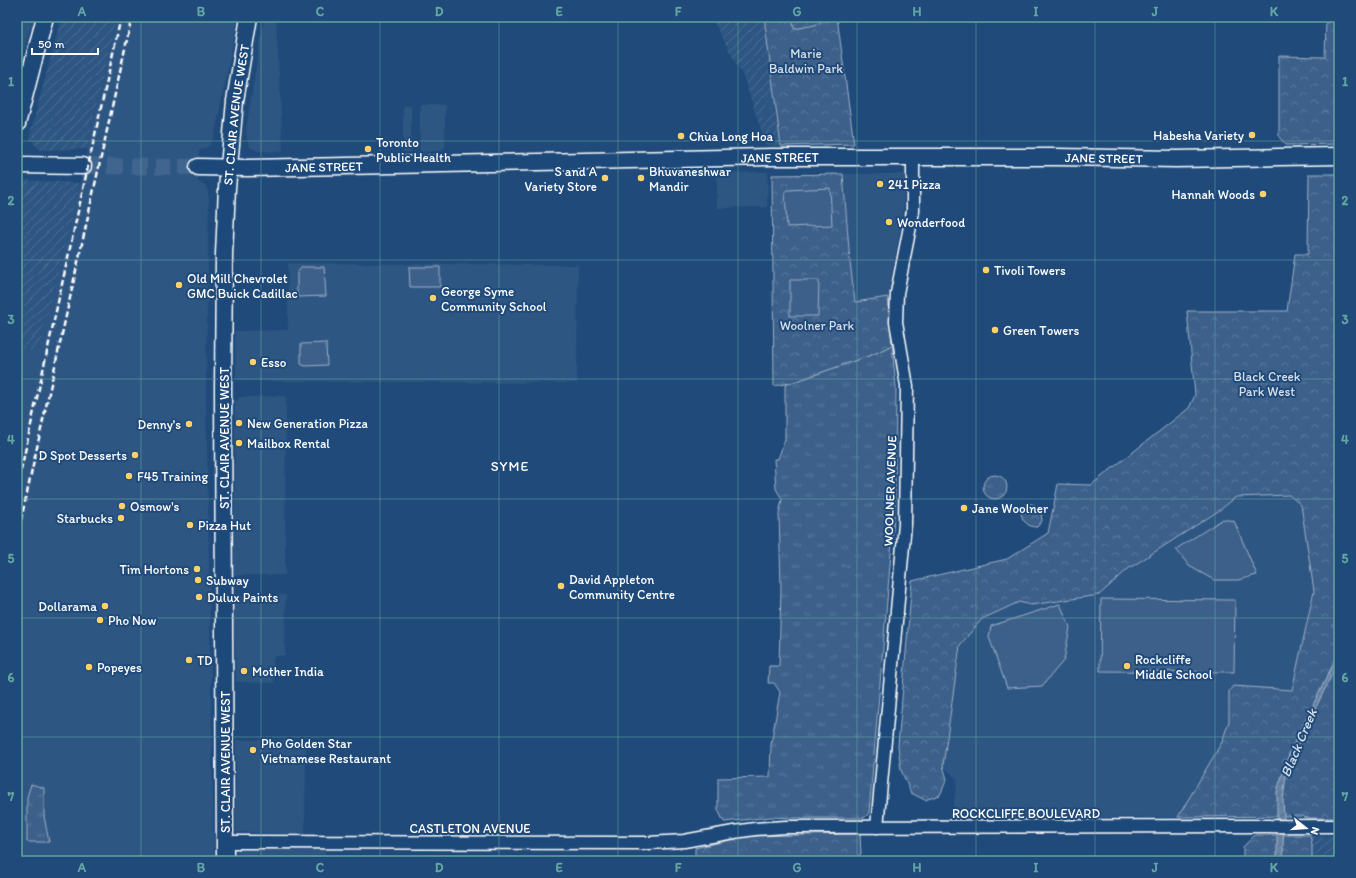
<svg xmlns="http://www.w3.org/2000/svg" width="1356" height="878" font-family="Itim,sans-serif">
<defs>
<pattern id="industrial-furrows" width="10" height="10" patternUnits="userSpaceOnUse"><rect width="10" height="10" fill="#2e5683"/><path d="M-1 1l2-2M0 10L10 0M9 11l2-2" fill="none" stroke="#4d6f96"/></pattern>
<pattern id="grass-tufts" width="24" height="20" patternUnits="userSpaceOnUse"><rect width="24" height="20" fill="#3c618b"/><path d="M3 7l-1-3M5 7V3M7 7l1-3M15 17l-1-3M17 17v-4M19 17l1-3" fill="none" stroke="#59799c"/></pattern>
<pattern id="forest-crowns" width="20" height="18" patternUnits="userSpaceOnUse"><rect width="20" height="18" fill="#3c618b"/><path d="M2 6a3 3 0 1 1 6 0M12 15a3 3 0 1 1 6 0" fill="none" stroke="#59799c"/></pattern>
<pattern id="garden-furrows" width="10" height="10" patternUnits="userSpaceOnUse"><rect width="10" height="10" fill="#3c618b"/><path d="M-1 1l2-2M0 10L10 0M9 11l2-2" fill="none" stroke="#59799c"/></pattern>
<pattern id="water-waves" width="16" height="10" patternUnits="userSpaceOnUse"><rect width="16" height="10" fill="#6583a4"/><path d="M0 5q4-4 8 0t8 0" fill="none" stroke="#5b6d81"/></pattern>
</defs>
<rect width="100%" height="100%" fill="#1f4a7a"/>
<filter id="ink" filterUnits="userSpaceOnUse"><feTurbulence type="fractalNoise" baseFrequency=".025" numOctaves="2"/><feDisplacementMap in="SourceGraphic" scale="8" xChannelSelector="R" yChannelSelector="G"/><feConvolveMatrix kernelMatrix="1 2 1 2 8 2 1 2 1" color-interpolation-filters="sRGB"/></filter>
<g filter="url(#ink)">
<!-- built -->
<g fill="#2e5683">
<polygon points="17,17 34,17 17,71"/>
<polygon points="116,17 238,17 214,138 209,146 199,151 198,182 205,185 207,188 209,198 206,386 214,861 17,861 17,347 38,353 80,183"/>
<polygon points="264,17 276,17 283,152 258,151 250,147 247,139 246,130"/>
<rect x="403" y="105" width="8" height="47"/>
<polygon points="420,105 445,105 445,147 442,151 420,152"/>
<polygon points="768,172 767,207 717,208 717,177 719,174 723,173"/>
<polygon points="843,174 904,174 903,213 888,297 855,303 850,262"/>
<polygon points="288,263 578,265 577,383 242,381 236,378 235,331 288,330"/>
<polygon points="286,396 285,575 234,575 235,403 240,397"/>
<polygon points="1289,495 1301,505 1314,591 1292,690 1229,691 1229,721 1222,742 1178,817 952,818 957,779 943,766 960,645 982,619 1019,602 1031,605 1099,595 1128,569 1220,510 1236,497"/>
<polygon points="286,595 285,655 273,657 274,683 236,682 234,596"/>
<polygon points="236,740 306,740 305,834 236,832"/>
<polygon points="325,847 325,861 237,861 238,848"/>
</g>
<!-- industrial -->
<g fill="url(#industrial-furrows)">
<polygon points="62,17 116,17 87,149 41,150 34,144 30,137 30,133"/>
<polygon points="711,17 764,17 781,146 766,145 743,76"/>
<polygon points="22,180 80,183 38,353 17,347 17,184"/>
<polygon points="1339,835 1339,861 1312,861 1312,844 1310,836"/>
</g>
<!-- grass -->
<g fill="url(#grass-tufts)" stroke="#9eb0c5">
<polygon points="892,345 896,388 895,506 869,813 864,818 794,818 770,817 724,822 718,810 718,778 770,777 771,744 780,692 774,683 768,683 769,666 779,666 781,588 779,514 782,499 776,489 774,459 778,459 785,439 785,385 874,354"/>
<circle cx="995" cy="487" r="12"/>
<polygon points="31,784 44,788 44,816 49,842 27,842 27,797"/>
</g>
<!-- forest -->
<g fill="url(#forest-crowns)" stroke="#9eb0c5">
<polygon points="764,17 837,17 854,144 781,146"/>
<polygon points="1326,17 1339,17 1339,144 1286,145 1279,137 1279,56 1325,57"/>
<polygon points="843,174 850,262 855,302 888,297 892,345 874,354 794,382 774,386 772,175"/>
<polygon points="1309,174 1339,174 1339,818 1307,818 1301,816 1178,817 1222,742 1229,721 1229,691 1233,686 1292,690 1314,591 1301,505 1289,495 1236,497 1220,510 1128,569 1099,595 1031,605 1019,602 982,619 960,645 943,766 947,779 940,795 925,800 911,793 901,770 898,746 912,581 1007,559 1048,533 1058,484 1091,485 1189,408 1195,395 1187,311 1287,311 1295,254 1308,254"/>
<path d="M 1028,503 L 1035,505 L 1041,513 L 1042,521 L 1037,527 C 1024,528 1014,510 1028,503 Z"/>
<polygon points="860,834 861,853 860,855 852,861 695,861 695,848 748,836"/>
<polygon points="1255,835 1310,835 1312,844 1312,861 1243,861 1243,847"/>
</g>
<!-- garden -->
<polygon fill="url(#garden-furrows)" stroke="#9eb0c5" points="792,17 820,17 820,24 794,29"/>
<!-- pitch -->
<g fill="#3c618b" stroke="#9eb0c5">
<polygon points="830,188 832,225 787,227 785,192 787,190"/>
<polygon points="302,267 324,267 326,296 297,297 297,273"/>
<polygon points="409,267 440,267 440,287 410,287"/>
<polygon points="790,280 819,280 818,316 790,316"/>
<polygon points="326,343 327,365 305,366 301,364 301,344"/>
<polygon points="1223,519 1234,521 1257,575 1238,580 1214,580 1189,566 1176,549"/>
<polygon points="1101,599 1235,600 1234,672 1100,671"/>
<polygon points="1060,604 1070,627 1064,660 1042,686 1007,688 989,637 991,626"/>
</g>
<!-- water -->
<polygon fill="url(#water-waves)" stroke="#a3b5c8" points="1339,652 1339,660 1298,744 1286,775 1283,800 1284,816 1283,847 1284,861 1277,861 1277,791 1289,754"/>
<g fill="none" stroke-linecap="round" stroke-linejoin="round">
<!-- major-tunnel -->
<polyline stroke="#41658e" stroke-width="16" stroke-dasharray="16 8" stroke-linecap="butt" points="83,166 198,167"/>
<!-- minor casing -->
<g stroke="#fff" stroke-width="15">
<g id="minor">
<polyline points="877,827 905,524 907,386 896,322 897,293 913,211 913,157"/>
<polyline points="225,842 648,843 684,841 734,832 755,829 786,827 1339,826"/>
</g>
</g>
<!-- major casing -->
<g stroke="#fff" stroke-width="19">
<g id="major">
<polyline points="17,124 45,17"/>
<polyline points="17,165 83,166"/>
<path id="s1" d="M 198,167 L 247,168 L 772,157 L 1058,157 L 1176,159 L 1339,156"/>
<path id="s2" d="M 225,861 L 223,390 L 224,254 L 227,188 L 235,101 L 249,17"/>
</g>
</g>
<!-- minor -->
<use href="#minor" stroke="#1f4a7a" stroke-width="12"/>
<!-- major -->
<use href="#major" stroke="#1f4a7a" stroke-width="16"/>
<!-- rail -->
<g stroke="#fff" stroke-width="2.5" stroke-dasharray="6 3" stroke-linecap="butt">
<polyline points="17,488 121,17"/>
<polyline points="17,538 132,17"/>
</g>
</g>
</g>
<!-- grid -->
<path fill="none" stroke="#63a6a1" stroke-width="1" stroke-opacity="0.55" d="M 141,17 L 141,861M 261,17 L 261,861M 380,17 L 380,861M 499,17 L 499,861M 618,17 L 618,861M 738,17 L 738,861M 857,17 L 857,861M 976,17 L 976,861M 1095,17 L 1095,861M 1215,17 L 1215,861M 17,141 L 1339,141M 17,260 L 1339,260M 17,379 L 1339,379M 17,499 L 1339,499M 17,618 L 1339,618M 17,737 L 1339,737"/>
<!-- markers -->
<g fill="#ffd166" stroke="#1f4a7a" stroke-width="1.5">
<circle cx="1252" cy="135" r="4"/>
<circle cx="681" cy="136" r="4"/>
<circle cx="368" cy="149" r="4"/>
<circle cx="605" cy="178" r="4"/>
<circle cx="641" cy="178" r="4"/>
<circle cx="880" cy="184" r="4"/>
<circle cx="1263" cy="194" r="4"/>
<circle cx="889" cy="222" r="4"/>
<circle cx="986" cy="270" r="4"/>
<circle cx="179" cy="285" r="4"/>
<circle cx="433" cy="298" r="4"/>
<circle cx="995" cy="330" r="4"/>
<circle cx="253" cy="362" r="4"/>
<circle cx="239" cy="423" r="4"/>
<circle cx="189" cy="424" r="4"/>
<circle cx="239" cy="443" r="4"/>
<circle cx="135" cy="455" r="4"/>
<circle cx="129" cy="476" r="4"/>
<circle cx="122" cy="506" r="4"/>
<circle cx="964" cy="508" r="4"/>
<circle cx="121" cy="518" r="4"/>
<circle cx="190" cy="525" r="4"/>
<circle cx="197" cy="569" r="4"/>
<circle cx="198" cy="580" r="4"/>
<circle cx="561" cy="586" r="4"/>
<circle cx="199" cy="597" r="4"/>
<circle cx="105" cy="606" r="4"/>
<circle cx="100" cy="620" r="4"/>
<circle cx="189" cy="660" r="4"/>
<circle cx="1127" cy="666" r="4"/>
<circle cx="89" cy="667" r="4"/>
<circle cx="244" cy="671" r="4"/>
<circle cx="253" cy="750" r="4"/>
</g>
<g text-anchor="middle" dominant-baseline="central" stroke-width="4" stroke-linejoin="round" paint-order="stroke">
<!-- park labels -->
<g font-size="13" fill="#d8dfe8" stroke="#1f4a7a">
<text x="806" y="53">Marie<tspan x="806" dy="15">Baldwin Park</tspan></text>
<text x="817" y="325">Woolner Park</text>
<text x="1267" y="376">Black Creek<tspan x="1267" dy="15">Park West</tspan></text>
</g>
<!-- street labels -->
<g font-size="13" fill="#fff" stroke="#1f4a7a">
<text stroke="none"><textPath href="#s2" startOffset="747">ST. CLAIR AVENUE WEST</textPath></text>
<text stroke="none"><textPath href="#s1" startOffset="582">JANE STREET</textPath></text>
<text stroke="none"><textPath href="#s1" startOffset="906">JANE STREET</textPath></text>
<text stroke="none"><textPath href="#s1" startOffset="126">JANE STREET</textPath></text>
<text transform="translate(224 438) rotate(-90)">ST. CLAIR AVENUE WEST</text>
<text transform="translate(890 491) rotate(-88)">WOOLNER AVENUE</text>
<text transform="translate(225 762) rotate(-90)">ST. CLAIR AVENUE WEST</text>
<text x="1026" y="813">ROCKCLIFFE BOULEVARD</text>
<text x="470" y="828">CASTLETON AVENUE</text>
</g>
<!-- poi labels -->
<g font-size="13" fill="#fff" stroke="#1f4a7a" text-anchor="start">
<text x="1244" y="135" text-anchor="end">Habesha Variety</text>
<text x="689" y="136">Chùa Long Hoa</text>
<text x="376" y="142">Toronto<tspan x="376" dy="15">Public Health</tspan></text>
<text x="597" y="171" text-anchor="end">S and A<tspan x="597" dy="15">Variety Store</tspan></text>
<text x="649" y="171">Bhuvaneshwar<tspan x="649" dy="15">Mandir</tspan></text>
<text x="888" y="184">241 Pizza</text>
<text x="1255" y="194" text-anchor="end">Hannah Woods</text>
<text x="897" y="222">Wonderfood</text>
<text x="994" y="270">Tivoli Towers</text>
<text x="187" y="278">Old Mill Chevrolet<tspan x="187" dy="15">GMC Buick Cadillac</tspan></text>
<text x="441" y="291">George Syme<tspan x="441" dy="15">Community School</tspan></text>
<text x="1003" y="330">Green Towers</text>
<text x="261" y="362">Esso</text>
<text x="247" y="423">New Generation Pizza</text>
<text x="181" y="424" text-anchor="end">Denny's</text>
<text x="247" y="443">Mailbox Rental</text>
<text x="127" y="455" text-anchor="end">D Spot Desserts</text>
<text x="137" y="476">F45 Training</text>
<text x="130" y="506">Osmow's</text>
<text x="972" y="508">Jane Woolner</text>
<text x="113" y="518" text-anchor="end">Starbucks</text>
<text x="198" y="525">Pizza Hut</text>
<text x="189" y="569" text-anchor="end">Tim Hortons</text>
<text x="569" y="579">David Appleton<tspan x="569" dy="15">Community Centre</tspan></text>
<text x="206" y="580">Subway</text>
<text x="207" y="597">Dulux Paints</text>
<text x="97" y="606" text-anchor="end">Dollarama</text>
<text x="108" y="620">Pho Now</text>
<text x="1135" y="659">Rockcliffe<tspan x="1135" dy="15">Middle School</tspan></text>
<text x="197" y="660">TD</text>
<text x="97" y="667">Popeyes</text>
<text x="252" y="671">Mother India</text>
<text x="261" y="743">Pho Golden Star<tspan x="261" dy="15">Vietnamese Restaurant</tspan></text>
</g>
<!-- neighbourhood labels -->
<g font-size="14" letter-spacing="1" fill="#fff" stroke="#1f4a7a">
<text x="510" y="466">SYME</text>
</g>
<!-- water labels -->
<g font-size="14" font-style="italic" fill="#d8e0e8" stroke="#1f4a7a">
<text transform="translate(1299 743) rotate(-67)">Black Creek</text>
</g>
</g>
<!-- margin -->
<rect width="1356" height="878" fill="none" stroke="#1f4a7a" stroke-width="44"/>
<!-- north arrow -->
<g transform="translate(1306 828) rotate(107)" stroke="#1f4a7a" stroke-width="3" paint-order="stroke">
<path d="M0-3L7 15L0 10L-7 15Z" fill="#ffffff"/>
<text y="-6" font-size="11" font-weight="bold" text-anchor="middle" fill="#ffffff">N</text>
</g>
<!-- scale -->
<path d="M32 48v6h66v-6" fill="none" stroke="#ffffff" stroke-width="2"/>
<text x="38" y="48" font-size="12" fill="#ffffff" stroke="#1f4a7a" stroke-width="3" paint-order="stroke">50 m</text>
<rect x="22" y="22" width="1312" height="834" fill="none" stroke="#63a6a1" stroke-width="1.5"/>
<g font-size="13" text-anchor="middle" font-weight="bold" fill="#63a6a1">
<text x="82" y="16">A</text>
<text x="201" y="16">B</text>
<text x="320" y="16">C</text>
<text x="439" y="16">D</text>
<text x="559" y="16">E</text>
<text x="678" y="16">F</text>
<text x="797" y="16">G</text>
<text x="917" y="16">H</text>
<text x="1036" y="16">I</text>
<text x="1155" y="16">J</text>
<text x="1274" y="16">K</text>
<text x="11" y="86">1</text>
<text x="1345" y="86">1</text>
<text x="11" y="205">2</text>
<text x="1345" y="205">2</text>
<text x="11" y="324">3</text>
<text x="1345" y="324">3</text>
<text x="11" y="444">4</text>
<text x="1345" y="444">4</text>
<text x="11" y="563">5</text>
<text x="1345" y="563">5</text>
<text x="11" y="682">6</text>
<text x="1345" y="682">6</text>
<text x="11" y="801">7</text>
<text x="1345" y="801">7</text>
<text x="82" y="872">A</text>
<text x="201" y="872">B</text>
<text x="320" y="872">C</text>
<text x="439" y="872">D</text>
<text x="559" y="872">E</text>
<text x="678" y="872">F</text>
<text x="797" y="872">G</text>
<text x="917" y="872">H</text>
<text x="1036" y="872">I</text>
<text x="1155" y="872">J</text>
<text x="1274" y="872">K</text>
</g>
</svg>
